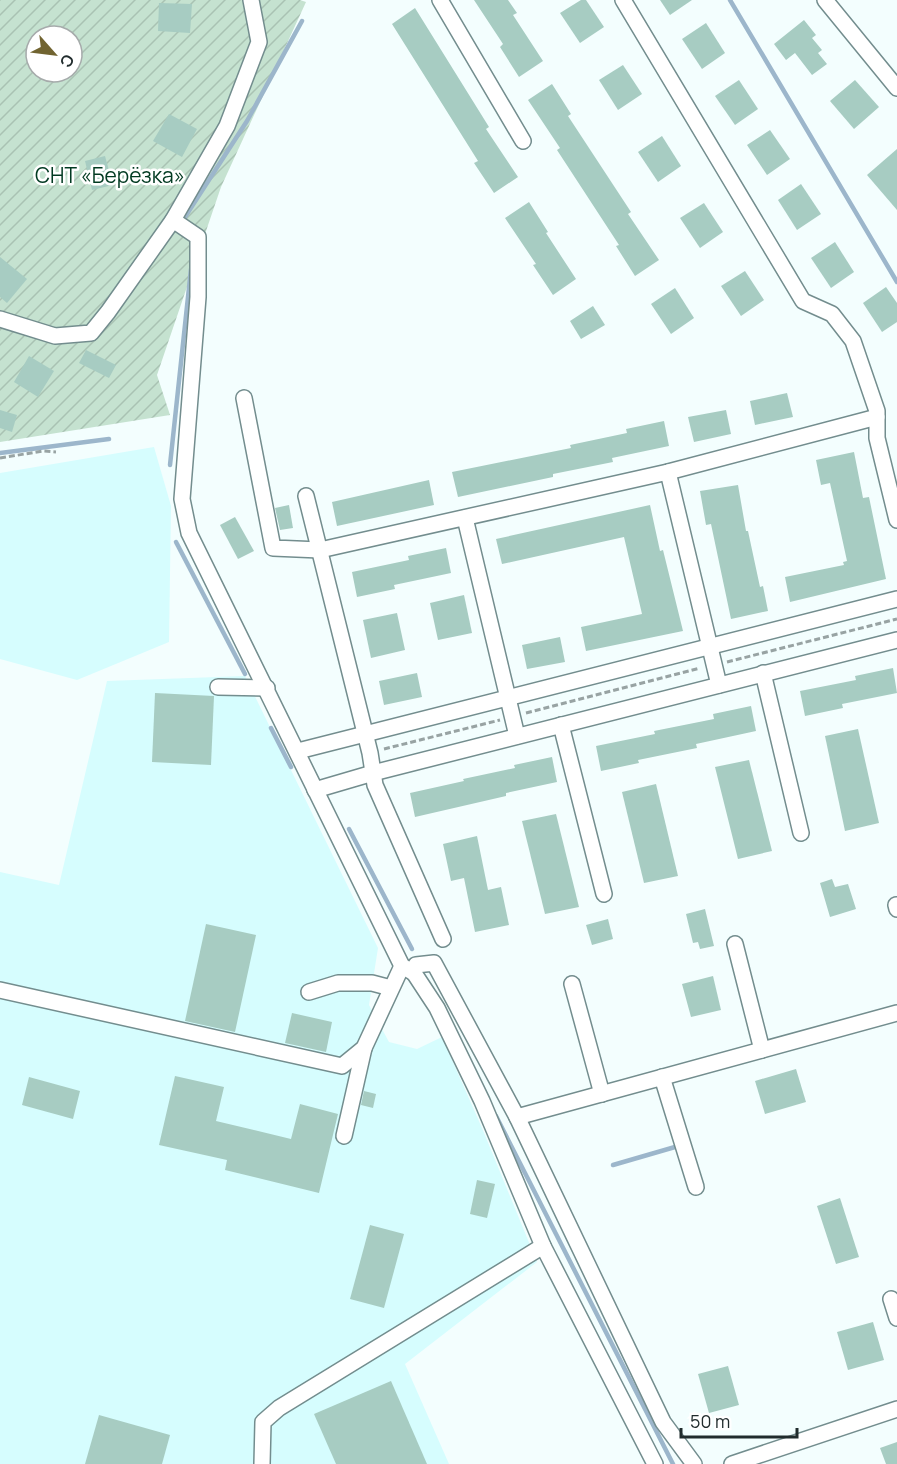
<svg xmlns="http://www.w3.org/2000/svg" width="897" height="1464" font-family="Manrope,sans-serif">
<defs>
<pattern id="garden-furrows" width="10" height="10" patternUnits="userSpaceOnUse" patternTransform="scale(1.5)"><rect width="10" height="10" fill="#c5e2d0"/><path d="M-1 1l2-2M0 10L10 0M9 11l2-2" fill="none" stroke="#a9c2b3"/></pattern>
</defs>
<rect width="100%" height="100%" fill="#f3fefe"/>
<!-- built -->
<g fill="#d6fdfe">
<polygon points="154,447 171,506 169,642 77,680 0,659 0,473"/>
<polygon points="245,676 378,948 369,1005 389,1042 417,1049 442,1037 482,1128 537,1262 405,1364 449,1464 0,1464 0,872 59,885 107,681"/>
</g>
<!-- garden -->
<path fill="url(#garden-furrows)" fill-rule="evenodd" d="M 0,0 L 300,0 L 306,2 L 221,187 L 157,375 L 170,415 L 0,442 ZM 36,36 L 72,36 L 72,72 L 36,72 Z"/>
<g fill="none" stroke-linecap="round" stroke-linejoin="round">
<!-- stream -->
<g stroke="#9cb6cb" stroke-width="4.5">
<polyline points="730,0 897,282"/>
<polyline points="185,217 247,121 302,21"/>
<polyline points="0,453 109,439"/>
<polyline points="170,465 191,269"/>
<polyline points="176,542 245,674"/>
<polyline points="271,728 291,767"/>
<polyline points="349,829 412,949"/>
<polyline points="496,1116 673,1464"/>
<polyline points="613,1165 675,1147"/>
</g>
</g>
<!-- building -->
<g fill="#a7ccc2">
<polygon points="474,0 508,0 517,13 513,15 543,61 519,77 500,47 503,44"/>
<polygon points="581,0 586,0 604,27 580,43 560,13"/>
<polygon points="660,0 692,0 670,15"/>
<polygon points="159,3 192,4 190,33 158,31"/>
<polygon points="415,8 489,127 486,129 518,177 494,193 474,163 478,161 392,24"/>
<polygon points="804,20 816,35 812,38 822,50 818,53 827,64 812,75 795,53 786,60 774,44"/>
<polygon points="706,23 725,53 702,69 682,39"/>
<polygon points="623,65 642,94 618,110 599,80"/>
<polygon points="739,80 758,109 735,125 715,96"/>
<polygon points="855,80 879,107 854,129 830,101"/>
<polygon points="552,84 571,114 568,116 631,212 628,214 659,260 635,276 616,246 619,245 557,150 560,148 528,100"/>
<polygon points="169,114 197,129 182,157 153,141"/>
<polygon points="770,130 790,159 767,175 747,145"/>
<polygon points="662,136 681,166 658,182 638,152"/>
<polygon points="897,149 897,210 867,175"/>
<polygon points="105,156 113,185 92,190 85,161"/>
<polygon points="801,184 821,214 797,230 778,200"/>
<polygon points="529,202 548,232 546,233 576,279 553,295 533,265 536,264 505,218"/>
<polygon points="704,203 723,232 700,248 680,218"/>
<polygon points="835,242 854,272 831,288 811,258"/>
<polygon points="0,257 27,279 7,303 0,297"/>
<polygon points="745,271 764,300 741,316 721,286"/>
<polygon points="886,287 897,303 897,322 882,332 863,303"/>
<polygon points="675,288 694,318 671,334 651,304"/>
<polygon points="593,306 605,325 581,339 570,321"/>
<polygon points="86,350 116,365 109,378 79,363"/>
<polygon points="29,356 54,371 38,397 14,382"/>
<polygon points="787,393 793,417 755,425 750,401"/>
<polygon points="0,410 17,415 12,432 0,428"/>
<polygon points="726,410 731,434 694,442 688,417"/>
<polygon points="664,421 669,446 612,458 613,462 553,474 553,477 458,497 452,472 571,448 570,445 627,433 626,429"/>
<polygon points="854,452 863,498 869,497 886,579 790,602 785,577 844,565 843,562 847,561 830,483 821,485 816,460"/>
<polygon points="429,480 434,505 337,526 332,502"/>
<polygon points="738,485 746,531 748,531 760,587 763,586 768,611 731,619 711,524 706,525 700,491"/>
<polygon points="289,505 293,528 280,530 275,508"/>
<polygon points="650,505 660,551 663,550 683,631 586,651 581,627 642,614 624,537 502,564 496,539"/>
<polygon points="235,517 254,551 238,559 220,525"/>
<polygon points="446,548 451,573 394,585 395,589 357,597 352,572 409,560 408,556"/>
<polygon points="464,595 472,633 438,640 430,603"/>
<polygon points="397,613 405,650 371,658 363,620"/>
<polygon points="560,637 565,662 527,669 522,645"/>
<polygon points="893,668 897,693 842,704 843,708 805,716 800,691 856,680 855,676"/>
<polygon points="417,673 422,697 384,705 379,681"/>
<polygon points="155,693 214,696 211,765 152,762"/>
<polygon points="751,706 756,731 696,744 697,748 638,760 639,763 601,771 596,746 655,734 654,731 714,719 713,714"/>
<polygon points="858,729 879,823 845,831 825,736"/>
<polygon points="552,757 557,782 506,793 506,796 415,817 410,793 464,781 463,779 515,768 514,765"/>
<polygon points="749,760 772,851 738,859 715,767"/>
<polygon points="656,784 678,876 644,883 622,792"/>
<polygon points="556,814 579,907 545,914 522,821"/>
<polygon points="477,836 488,890 501,887 509,925 475,932 464,878 451,881 443,844"/>
<polygon points="832,879 835,887 848,884 856,909 830,917 820,883"/>
<polygon points="705,909 714,946 700,949 698,942 693,943 686,914"/>
<polygon points="608,919 613,939 592,945 586,925"/>
<polygon points="206,924 256,935 235,1032 185,1021"/>
<polygon points="713,976 721,1010 691,1017 682,984"/>
<polygon points="292,1013 332,1022 326,1052 285,1043"/>
<polygon points="796,1069 806,1102 765,1114 755,1081"/>
<polygon points="175,1076 224,1087 216,1121 291,1139 300,1104 338,1114 319,1193 225,1170 227,1160 159,1145"/>
<polygon points="29,1077 80,1091 73,1119 22,1105"/>
<polygon points="364,1091 376,1094 373,1108 361,1105"/>
<polygon points="477,1180 495,1184 487,1218 470,1214"/>
<polygon points="840,1198 859,1257 836,1264 817,1206"/>
<polygon points="370,1225 404,1234 384,1308 350,1299"/>
<polygon points="873,1322 884,1360 848,1370 837,1332"/>
<polygon points="728,1366 739,1405 709,1413 698,1374"/>
<polygon points="391,1381 427,1464 336,1464 314,1414"/>
<polygon points="99,1415 170,1435 162,1464 85,1464"/>
<polygon points="897,1442 897,1464 886,1464 880,1448"/>
</g>
<g fill="none" stroke-linecap="round" stroke-linejoin="round">
<!-- minor casing -->
<g stroke="#738d8e" stroke-width="18">
<g id="minor">
<polyline points="440,0 523,141"/>
<polyline points="623,0 803,301 832,314 853,341 877,411 877,438 897,520"/>
<polyline points="825,0 897,88"/>
<path d="M 173,220 L 198,237 L 198,297 L 182,499 L 189,533 C 261,677 331,822 402,966 L 414,973 L 416,965 L 434,963 L 517,1117 L 663,1422 L 694,1464"/>
<polyline points="0,319 55,336 91,333 108,312 173,220 227,126 259,42 251,0"/>
<polyline points="244,398 273,548 320,550 668,472 877,417"/>
<polyline points="668,472 719,685"/>
<polyline points="306,496 370,753 375,785 443,939"/>
<polyline points="465,518 517,736"/>
<polyline points="763,673 801,833"/>
<polyline points="218,687 267,688"/>
<polyline points="561,725 604,894"/>
<polyline points="298,751 897,599"/>
<polyline points="315,790 373,773 897,640"/>
<polyline points="896,905 897,909"/>
<polyline points="735,944 762,1050"/>
<polyline points="414,973 437,1008 482,1101 543,1246 655,1464"/>
<polyline points="572,984 602,1094"/>
<polyline points="0,990 342,1066 364,1048 402,966"/>
<polyline points="309,992 338,983 372,983 391,988"/>
<polyline points="662,1077 696,1187"/>
<polyline points="517,1117 897,1013"/>
<polyline points="344,1136 364,1048"/>
<polyline points="891,1299 897,1318"/>
<polyline points="262,1464 263,1422 279,1408 543,1246"/>
<polyline points="732,1464 897,1409"/>
</g>
</g>
<!-- path -->
<g stroke="#98a3a3" stroke-width="3" stroke-dasharray="6 3" stroke-linecap="butt">
<polyline points="0,458 43,451 56,452"/>
<polyline points="727,662 897,619"/>
<polyline points="526,713 700,668"/>
<polyline points="384,749 500,720"/>
</g>
<!-- minor -->
<use href="#minor" stroke="#fff" stroke-width="15"/>
</g>
<g text-anchor="middle" dominant-baseline="central" stroke-width="5" stroke-linejoin="round" paint-order="stroke">
<!-- park labels -->
<g font-size="21" fill="#013a21" stroke="#fff">
<text x="110" y="175">СНТ «Берёзка»</text>
</g>
</g>
<!-- north arrow -->
<g transform="translate(54 54) rotate(118)"><circle r="28" fill="#ffffff" stroke="#a6abab" stroke-width="1.5"/>
<path d="M0-4.5L10 22L0 15L-10 22Z" fill="#716431"/>
<text y="-9" font-size="16" font-weight="bold" text-anchor="middle" fill="#212c2d">С</text>
</g>
<!-- scale -->
<path d="M681 1428v9h116v-9" fill="none" stroke="#212c2d" stroke-width="3"/>
<text x="690" y="1428" font-size="18" fill="#212c2d" stroke="#ffffff" stroke-width="4.5" paint-order="stroke">50 m</text>
</svg>
